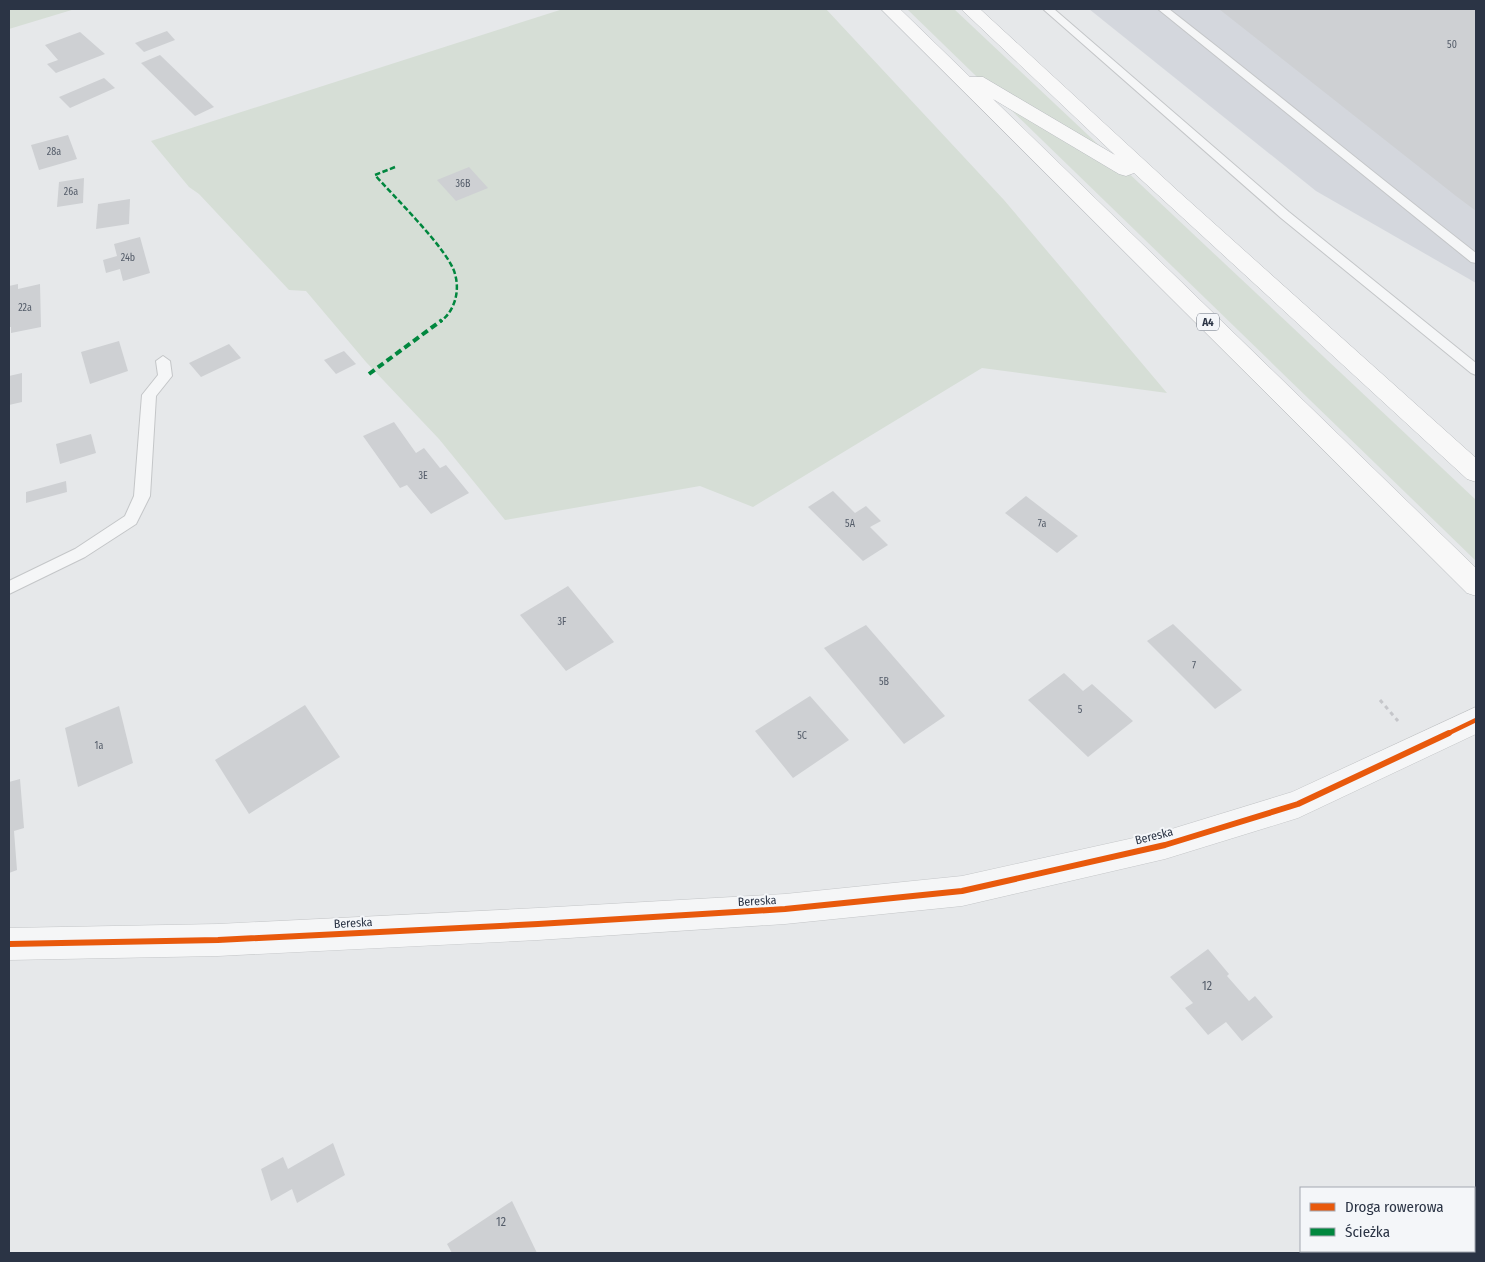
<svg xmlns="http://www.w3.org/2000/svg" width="1485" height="1262" font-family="'Fira Sans Condensed',sans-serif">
<rect width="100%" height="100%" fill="#e6e8ea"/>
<!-- built -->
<polygon fill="#d4d7dd" points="1089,9 1476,9 1476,283 1316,191"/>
<!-- green -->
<g fill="#d6ded6">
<polygon points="9,9 75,9 9,29"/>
<polygon points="563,9 826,9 1004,200 1167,393 982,368 753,507 700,486 505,520 439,439 366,362 306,291 289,290 199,194 189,187 151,141"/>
<polygon points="907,9 954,9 1476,500 1476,561"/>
</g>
<!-- building -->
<g fill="#ced0d3">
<polygon points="1219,9 1476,9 1476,211 1456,196"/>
<polygon points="167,31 175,40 144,52 135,43"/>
<polygon points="80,32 105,54 56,73 47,64 58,60 45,45"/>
<polygon points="160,55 214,107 195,116 141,63"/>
<polygon points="104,78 115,88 70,108 59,97"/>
<polygon points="68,135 77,159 39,170 31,145"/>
<polygon points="469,167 488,188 456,201 437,180"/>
<polygon points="84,178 83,203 57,207 59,182"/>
<polygon points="130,199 129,224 96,229 98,204"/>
<polygon points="140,237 150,273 123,281 120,269 106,273 103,260 117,256 114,244"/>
<polygon points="18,284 18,289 40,284 41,327 11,333 11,327 9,327 9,286"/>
<polygon points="119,341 128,371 90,384 81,352"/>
<polygon points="229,344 241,358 201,377 189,363"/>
<polygon points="344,351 356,364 336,374 324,360"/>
<polygon points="22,373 22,402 9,405 9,376"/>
<polygon points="394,422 416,453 424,448 440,468 446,465 469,493 431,514 407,485 400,488 363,436"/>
<polygon points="91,434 96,453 60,464 56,444"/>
<polygon points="66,481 67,492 26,503 26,492"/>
<polygon points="833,491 855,513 866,506 881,521 870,527 888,545 863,561 808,507"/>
<polygon points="1026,496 1078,536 1057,553 1005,513"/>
<polygon points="568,586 614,642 566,671 520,615"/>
<polygon points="1173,624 1242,690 1215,709 1147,641"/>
<polygon points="866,625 945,716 904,744 824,648"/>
<polygon points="1064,673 1083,691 1092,684 1133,721 1088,757 1028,700"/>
<polygon points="810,696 849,740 793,778 755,731"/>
<polygon points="305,705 340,757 249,814 215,760"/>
<polygon points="119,706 133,763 78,787 65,728"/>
<polygon points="20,779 24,828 14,831 17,870 9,873 9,782"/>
<polygon points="1208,949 1229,974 1227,976 1249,1001 1255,996 1273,1017 1242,1041 1226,1022 1208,1035 1185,1008 1193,1003 1170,977"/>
<polygon points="333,1143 345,1175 297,1203 292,1189 271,1201 261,1169 283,1157 288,1169"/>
<polygon points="512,1201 537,1253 452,1253 447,1244"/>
</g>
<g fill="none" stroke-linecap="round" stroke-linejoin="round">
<!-- lane casing -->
<g stroke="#c4c6c8" stroke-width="2">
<g id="lane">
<polygon points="1043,9 1054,9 1289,212 1476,363 1476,375 1471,373 1281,218"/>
<path d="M 1158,9 L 1169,9 C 1272,89 1373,173 1476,253 L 1476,263 L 1471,262 Z"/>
<polygon points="163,356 170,361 172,376 156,396 150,496 136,524 85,557 9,594 9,581 75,549 125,516 134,496 142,395 158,375 156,361"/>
</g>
</g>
<!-- street casing -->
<g stroke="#c4c6c8" stroke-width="1">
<polygon id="street" points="1476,707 1476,734 1298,818 1165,859 962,906 785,924 538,940 218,956 9,960 9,928 218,924 538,908 785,894 962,876 1165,831 1292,792"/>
</g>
<!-- highway casing -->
<g stroke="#b8bbbf" stroke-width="1">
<polygon id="highway" points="881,9 900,9 970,77 983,77 1115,155 961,9 980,9 1178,191 1476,458 1476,482 1467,479 1134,173 1126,176 1119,174 993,99 1476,568 1476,596 1467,593"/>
</g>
<!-- path -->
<polyline stroke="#c5c6ca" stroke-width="3" stroke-dasharray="4 4" stroke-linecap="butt" points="1380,700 1398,721"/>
<!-- lane -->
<use href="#lane" fill="#f5f6f7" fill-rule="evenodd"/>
<!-- street -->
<use href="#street" fill="#f5f6f7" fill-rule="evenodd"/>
<!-- highway -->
<use href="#highway" fill="#f8f8f8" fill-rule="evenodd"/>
<!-- quiet-far1 -->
<path stroke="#00873e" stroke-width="2.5" stroke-dasharray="5.5 2.5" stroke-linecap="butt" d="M 395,167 L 375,175 C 393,196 449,250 455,274 C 460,291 455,311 440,322"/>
<!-- quiet -->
<polyline stroke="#00873e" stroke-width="4" stroke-dasharray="7 4" stroke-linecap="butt" points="369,374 442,320"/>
<!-- cycleway-far1 casing -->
<g stroke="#f4f6f9" stroke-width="8">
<polyline id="cycleway-far1" points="1447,734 1476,720"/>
</g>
<!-- cycleway casing -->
<g stroke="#f4f6f9" stroke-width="9">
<polyline id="cycleway" points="9,944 218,940 538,924 785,909 962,891 1165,845 1298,804 1449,733"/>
</g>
<!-- cycleway-far1 -->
<use href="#cycleway-far1" stroke="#e8590c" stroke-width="4.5"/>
<!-- cycleway -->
<use href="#cycleway" stroke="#e8590c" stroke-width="6"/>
</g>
<g text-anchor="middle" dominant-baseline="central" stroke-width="4" stroke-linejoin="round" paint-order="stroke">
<!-- number labels -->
<g font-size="10" fill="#545c69">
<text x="1452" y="45">50</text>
<text x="54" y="152">28a</text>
<text x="463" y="184">36B</text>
<text x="71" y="192">26a</text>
<text x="128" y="258">24b</text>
<text x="25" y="308">22a</text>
<text x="423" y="476">3E</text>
<text x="850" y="524">5A</text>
<text x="1042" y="524">7a</text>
<text x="562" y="622">3F</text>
<text x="1194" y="666">7</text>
<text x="884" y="682">5B</text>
<text x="1080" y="710">5</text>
<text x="802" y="736">5C</text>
<text x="99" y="746">1a</text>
</g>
<!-- shield labels -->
<rect fill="#f4f6f9" stroke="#676e7b" stroke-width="1" x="1197" y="313.5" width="22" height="17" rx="4"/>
<g font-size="11" font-weight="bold" fill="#2b3445">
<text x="1208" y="322">A4</text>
</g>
<!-- street labels -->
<g font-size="12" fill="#2b3445" stroke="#f4f6f9">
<text transform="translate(1154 836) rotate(-14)">Bereska</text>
<text transform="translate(757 901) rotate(-3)">Bereska</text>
<text transform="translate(353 923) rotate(-3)">Bereska</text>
</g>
<!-- near-number labels -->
<g font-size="12" fill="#545c69">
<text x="1207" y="986">12</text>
<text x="501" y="1222">12</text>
</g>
</g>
<!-- border -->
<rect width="1485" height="1262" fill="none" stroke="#2b3445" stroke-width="20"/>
<!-- legend -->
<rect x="1300" y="1187" width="175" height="65" fill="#f4f6f9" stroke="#a4a8b1"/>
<rect x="1310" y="1203" width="25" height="8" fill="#e8590c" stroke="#a4a8b1"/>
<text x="1345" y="1212" font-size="15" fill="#2b3445">Droga rowerowa</text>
<rect x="1310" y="1228" width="25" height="8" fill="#00873e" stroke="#a4a8b1"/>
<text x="1345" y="1237" font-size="15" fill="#2b3445">Ścieżka</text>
</svg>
